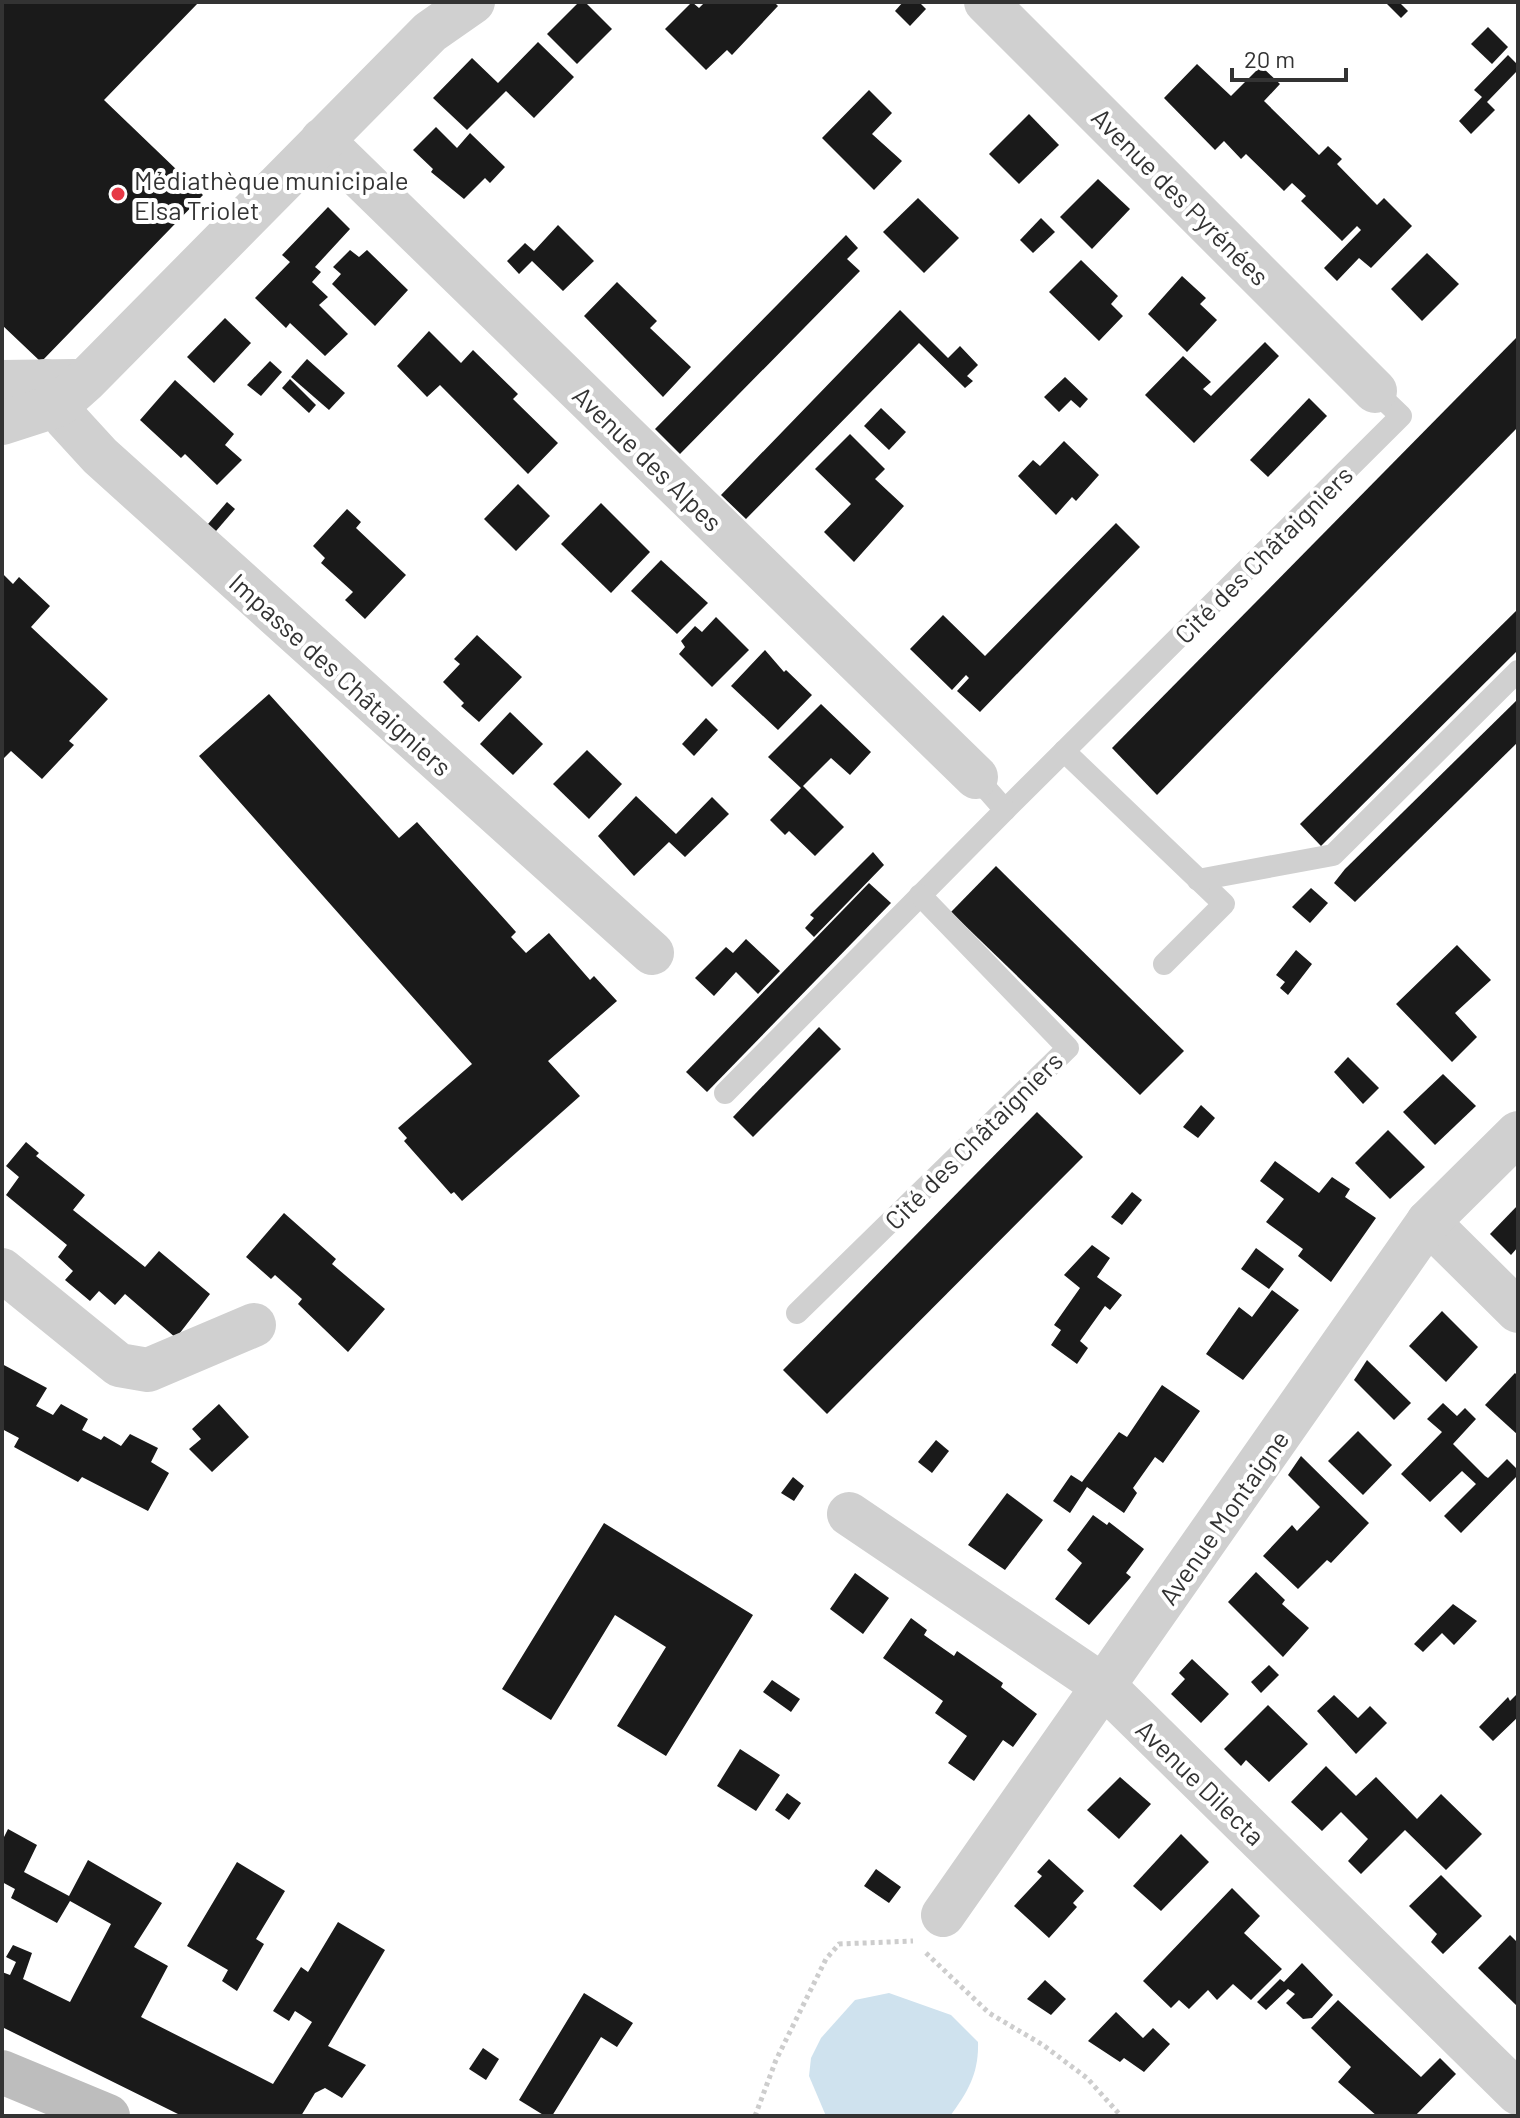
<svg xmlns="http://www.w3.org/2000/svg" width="1520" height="2118" font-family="Barlow,sans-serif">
<rect width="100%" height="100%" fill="#fff"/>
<!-- water -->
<path fill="#cfe2ee" d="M 889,1993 L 951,2015 L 978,2042 C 979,2073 968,2092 950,2116 L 826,2116 L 809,2076 L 811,2058 L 821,2038 L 855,2000 Z"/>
<!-- building -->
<g fill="#1a1a1a">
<polygon points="2,2 199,2 104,100 203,195 41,362 2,325"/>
<polygon points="579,2 585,2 612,29 577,64 547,34"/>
<polygon points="692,2 699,8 705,2 774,2 778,6 732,55 727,50 706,70 665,29"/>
<polygon points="903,2 919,2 926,9 910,26 895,11"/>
<polygon points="1385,2 1399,2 1408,11 1401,18"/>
<polygon points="1488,27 1508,47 1492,64 1471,44"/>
<polygon points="538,42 574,77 534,118 506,91 467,130 433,98 472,58 498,83"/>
<polygon points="1508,55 1518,65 1518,70 1487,102 1495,110 1471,134 1459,121 1482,97 1474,90"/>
<polygon points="1197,64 1231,96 1261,66 1280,84 1264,101 1319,155 1328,146 1342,159 1337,164 1377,205 1384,198 1412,226 1371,268 1359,258 1337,281 1324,268 1361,230 1357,226 1342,241 1301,201 1306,196 1292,183 1284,191 1246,154 1241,159 1224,141 1215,150 1164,98"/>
<polygon points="869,90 892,113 872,134 902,161 874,190 822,138"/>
<polygon points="1029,114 1059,145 1019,184 989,154"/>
<polygon points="436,127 457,148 470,133 505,167 490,183 485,178 464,199 431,172 433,169 413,150"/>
<polygon points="1098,179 1130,209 1092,249 1060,217"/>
<polygon points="918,198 959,238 924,273 883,232"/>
<polygon points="328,207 350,229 315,267 321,272 312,282 328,297 319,305 348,334 325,356 290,323 286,328 255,298 290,262 282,255"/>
<polygon points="1041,218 1055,232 1033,253 1020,240"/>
<polygon points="558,225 594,261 563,291 532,261 519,274 507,261 525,243 534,251"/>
<polygon points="846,235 858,248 847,259 860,271 680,454 655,429"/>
<polygon points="350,250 359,257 367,250 408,290 375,326 332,284 341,274 333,267"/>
<polygon points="1427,253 1459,284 1422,321 1391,289"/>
<polygon points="1081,260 1118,296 1111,304 1123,316 1099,341 1049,292"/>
<polygon points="1182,276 1206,298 1200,304 1217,320 1187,352 1148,314"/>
<polygon points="617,282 657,321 650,328 691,367 663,397 584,316"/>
<polygon points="900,310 948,358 960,346 978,365 967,376 973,381 965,388 919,343 746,519 721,495"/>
<polygon points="225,318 251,343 214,383 187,357"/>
<polygon points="429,331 461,363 473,350 518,394 513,399 558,443 528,474 440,385 427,397 397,366"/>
<polygon points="1518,336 1518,427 1157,795 1112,748"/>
<polygon points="1265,342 1279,356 1194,443 1145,395 1183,356 1211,382 1203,389 1211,396"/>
<polygon points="307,359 345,393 329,410 291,377"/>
<polygon points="270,361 282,372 261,396 247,385"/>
<polygon points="1065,377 1088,399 1080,408 1071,400 1059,412 1044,397"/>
<polygon points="290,379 316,405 309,413 282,388"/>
<polygon points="175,380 234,434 225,445 242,460 217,485 185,454 181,458 140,420"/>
<polygon points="1309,398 1327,416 1268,477 1250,460"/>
<polygon points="881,408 906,432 889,450 864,426"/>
<polygon points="850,434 885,469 875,479 904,506 854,562 824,532 851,504 815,469"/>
<polygon points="1064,441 1099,475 1076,501 1072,497 1056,515 1018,476 1033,460 1040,466"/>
<polygon points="518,484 550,516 516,551 484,519"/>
<polygon points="227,502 235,509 210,538 202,531"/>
<polygon points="601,503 650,552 611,593 561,544"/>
<polygon points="347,509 361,522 356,528 406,575 365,619 345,600 353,592 321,563 325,558 313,546"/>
<polygon points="1116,523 1140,547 980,712 957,691 969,678 966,675 952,690 910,649 943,615 985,656"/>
<polygon points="661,560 708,603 677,634 631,591"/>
<polygon points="2,573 13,584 19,577 50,606 31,627 108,699 69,741 74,745 42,779 11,751 2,760"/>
<polygon points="1518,609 1518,650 1321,846 1300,824"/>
<polygon points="716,617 749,650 712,687 679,654 685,647 681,641 695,626 702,632"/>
<polygon points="477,635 522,677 479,722 461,706 464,703 443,682 460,664 454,659"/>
<polygon points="765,650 784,672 786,670 812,695 778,730 731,686"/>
<polygon points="269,694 399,838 417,822 516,932 511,937 526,953 549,933 590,980 594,976 617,1001 548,1061 580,1096 462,1201 454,1192 451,1194 404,1141 407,1138 398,1128 472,1064 199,756"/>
<polygon points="1518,699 1518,742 1355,902 1334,883 1345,869"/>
<polygon points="821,704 871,752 850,775 831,758 803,786 844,827 815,856 789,831 785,835 770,820 801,788 768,757"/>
<polygon points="510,712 543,744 513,775 480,744"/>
<polygon points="706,718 718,730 694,756 682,744"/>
<polygon points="587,750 622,784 589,819 553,784"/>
<polygon points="636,796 676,834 712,797 729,814 685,857 669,842 634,876 598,836"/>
<polygon points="873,852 884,865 814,937 805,928 814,918 810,915"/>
<polygon points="996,866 1184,1051 1140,1095 951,912"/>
<polygon points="869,883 891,903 707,1092 686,1072"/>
<polygon points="1311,888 1328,903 1310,923 1292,907"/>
<polygon points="746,939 780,971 758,994 736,972 714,996 695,978 726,947 733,953"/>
<polygon points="1457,945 1491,980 1455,1013 1477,1037 1452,1062 1396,1004"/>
<polygon points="1296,950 1312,964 1288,995 1280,988 1285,982 1276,975"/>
<polygon points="819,1027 841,1049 753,1137 733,1117"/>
<polygon points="1348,1057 1379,1088 1363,1104 1334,1072"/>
<polygon points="1443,1074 1476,1106 1435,1145 1403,1112"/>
<polygon points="1201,1105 1215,1118 1198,1138 1183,1127"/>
<polygon points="1037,1112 1083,1157 827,1414 783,1370"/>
<polygon points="1388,1130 1425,1167 1390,1199 1355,1163"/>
<polygon points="26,1142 39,1153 36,1156 85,1195 73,1210 145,1267 159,1251 210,1294 176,1338 125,1294 115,1305 99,1291 90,1301 65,1280 73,1271 58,1257 67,1245 6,1195 19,1177 6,1166"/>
<polygon points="1275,1161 1319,1193 1332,1177 1350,1189 1345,1197 1376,1218 1331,1282 1298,1256 1303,1249 1266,1222 1284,1199 1260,1181"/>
<polygon points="1132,1192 1142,1200 1122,1225 1111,1217"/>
<polygon points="1518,1205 1518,1247 1511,1255 1490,1234"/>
<polygon points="284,1213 336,1259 332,1264 385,1309 348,1352 298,1304 302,1299 275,1275 271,1279 246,1257"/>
<polygon points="1092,1245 1110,1258 1097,1277 1122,1295 1110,1310 1105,1306 1080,1341 1088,1348 1077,1364 1051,1345 1061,1330 1054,1325 1080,1288 1064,1275"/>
<polygon points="1256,1248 1284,1269 1269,1289 1241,1269"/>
<polygon points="1272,1290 1299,1310 1243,1380 1206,1354 1239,1307 1252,1317"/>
<polygon points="1442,1311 1478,1347 1446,1382 1409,1346"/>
<polygon points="1367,1360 1411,1403 1394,1420 1354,1380"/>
<polygon points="2,1364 47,1388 36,1406 53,1415 61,1404 88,1419 82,1430 101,1440 104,1436 121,1446 130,1434 158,1448 151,1462 169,1473 148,1511 82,1477 78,1482 14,1447 19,1438 2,1429"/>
<polygon points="1515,1373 1518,1376 1518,1435 1485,1405"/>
<polygon points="1162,1385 1200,1411 1163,1463 1155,1457 1133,1488 1137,1493 1124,1513 1087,1487 1070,1513 1053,1501 1071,1475 1082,1482 1119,1432 1127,1437"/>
<polygon points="1443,1403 1457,1416 1465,1408 1476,1419 1453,1444 1485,1476 1488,1478 1507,1459 1518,1470 1518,1475 1461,1533 1444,1516 1476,1484 1462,1471 1430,1502 1401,1474 1442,1432 1427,1419"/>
<polygon points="219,1404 249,1437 212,1472 189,1449 201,1439 192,1429"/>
<polygon points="1358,1431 1392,1465 1363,1495 1328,1461"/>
<polygon points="936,1440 949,1451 932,1473 918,1462"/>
<polygon points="1301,1456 1369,1523 1331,1563 1327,1560 1298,1589 1263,1556 1292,1525 1297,1531 1320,1507 1288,1475"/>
<polygon points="793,1477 804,1486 794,1501 781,1493"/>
<polygon points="1007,1493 1043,1520 1005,1570 968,1545"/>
<polygon points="1093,1515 1107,1525 1109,1522 1144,1549 1126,1573 1131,1577 1089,1625 1055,1599 1082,1563 1067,1550"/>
<polygon points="604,1523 753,1615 666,1756 617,1726 666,1647 615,1615 551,1720 502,1689"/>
<polygon points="1256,1572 1285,1600 1282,1604 1309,1628 1283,1657 1228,1602"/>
<polygon points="855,1573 889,1598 863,1634 830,1609"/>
<polygon points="1453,1604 1477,1621 1454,1645 1442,1633 1423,1652 1414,1644"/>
<polygon points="911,1618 927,1630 924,1635 954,1656 957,1651 1003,1683 1001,1687 1037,1714 1013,1747 1003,1740 974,1781 948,1763 967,1736 935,1713 943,1701 883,1658"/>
<polygon points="1192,1659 1229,1694 1201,1723 1171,1694 1185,1679 1179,1673"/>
<polygon points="1269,1665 1279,1675 1261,1693 1251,1682"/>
<polygon points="772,1680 800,1699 791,1712 763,1692"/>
<polygon points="1518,1693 1518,1717 1493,1741 1479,1727 1508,1697 1510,1701"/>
<polygon points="1334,1695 1358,1718 1370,1706 1387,1723 1356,1754 1317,1711"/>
<polygon points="1268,1705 1308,1744 1269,1782 1246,1760 1241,1766 1224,1749"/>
<polygon points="740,1749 780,1775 756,1811 717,1786"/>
<polygon points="1326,1766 1356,1796 1376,1777 1417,1819 1441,1794 1482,1834 1446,1870 1405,1830 1361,1874 1348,1861 1368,1839 1341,1812 1322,1831 1291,1802"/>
<polygon points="1120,1777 1151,1804 1119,1839 1087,1810"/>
<polygon points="787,1793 801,1803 789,1820 775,1810"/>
<polygon points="8,1829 37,1845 24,1872 69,1896 88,1860 162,1903 134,1947 168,1966 141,2017 273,2084 312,2022 295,2011 289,2021 273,2011 301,1967 308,1972 338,1922 385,1950 328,2046 366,2065 342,2098 325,2088 315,2093 301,2116 182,2116 2,2027 2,1972 10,1975 16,1962 6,1957 13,1945 32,1953 23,1979 70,2002 111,1924 70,1901 57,1923 11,1898 15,1889 2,1882 2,1841"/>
<polygon points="1181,1834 1209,1862 1161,1911 1133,1886"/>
<polygon points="1049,1859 1084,1891 1073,1903 1077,1907 1049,1938 1014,1906 1042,1876 1037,1872"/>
<polygon points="237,1862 285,1891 256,1939 264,1944 237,1991 222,1981 228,1970 187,1946"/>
<polygon points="876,1869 901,1887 889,1903 864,1886"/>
<polygon points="1441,1875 1482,1916 1443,1954 1431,1942 1437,1934 1409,1906"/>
<polygon points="1232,1888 1260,1916 1244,1933 1282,1969 1251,2000 1233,1984 1217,2000 1208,1990 1189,2009 1179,2000 1171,2008 1143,1981"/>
<polygon points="1510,1935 1518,1943 1518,2007 1478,1968"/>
<polygon points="1302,1963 1333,1995 1312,2018 1303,2019 1286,2003 1295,1994 1288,1989 1266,2010 1257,2002 1280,1979 1284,1982"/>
<polygon points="1045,1980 1066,1999 1051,2015 1027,1999"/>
<polygon points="584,1993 633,2023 617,2047 601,2037 552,2116 545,2116 519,2100"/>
<polygon points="1338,2000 1421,2077 1440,2058 1456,2074 1415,2116 1377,2116 1338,2082 1351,2067 1311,2028"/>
<polygon points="1116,2012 1143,2038 1153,2028 1170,2044 1144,2072 1124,2058 1120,2062 1088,2041"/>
<polygon points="483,2048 499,2059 486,2080 469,2069"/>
</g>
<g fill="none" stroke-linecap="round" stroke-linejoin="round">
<!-- path -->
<g stroke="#cdcdcd" stroke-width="5" stroke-dasharray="4 4" stroke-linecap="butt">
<polyline points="926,1953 989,2013 1043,2045 1087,2078 1121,2116"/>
<polyline points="755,2116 776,2060 826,1959 839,1944 913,1941"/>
</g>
<!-- lane -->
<g stroke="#d0d0d0" stroke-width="22">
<polyline points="1064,751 1224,904 1164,964"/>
<polyline points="976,777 1005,810 1401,416 1375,391"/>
<polyline points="1198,880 1333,855 1518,671"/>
<polyline points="725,1093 1005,810"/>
<polyline points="797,1313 1068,1048 920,895"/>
</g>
<!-- street -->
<g stroke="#d0d0d0" stroke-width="44">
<polyline points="986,2 1375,391"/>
<polyline points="322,140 976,777"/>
<polyline points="46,381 67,420 100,456 652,953"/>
<polyline points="2,382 75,381"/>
<polyline points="2,423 58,405 86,380 430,32 473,2"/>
<polyline points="1428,1222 1518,1311"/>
<polyline points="2,1270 119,1365 148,1370 254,1325"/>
<polyline points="849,1514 1105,1687 1518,2093"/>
<polyline points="943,1915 1428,1222 1518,1133"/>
</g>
<!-- secondary -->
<polyline stroke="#bdbdbd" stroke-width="44" points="2,2072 108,2116"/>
</g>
<!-- markers -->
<circle fill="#e63946" stroke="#fff" stroke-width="3" cx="118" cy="194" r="8"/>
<g text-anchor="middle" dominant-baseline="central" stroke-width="8" stroke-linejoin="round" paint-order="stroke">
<!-- poi labels -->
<g font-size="26" fill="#333" stroke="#fff" text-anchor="start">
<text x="134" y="179">Médiathèque municipale<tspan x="134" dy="30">Elsa Triolet</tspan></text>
</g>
<!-- street labels -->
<g font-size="26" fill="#333" stroke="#fff">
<text transform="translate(1181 196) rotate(45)">Avenue des Pyrénées</text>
<text transform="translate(648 458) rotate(44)">Avenue des Alpes</text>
<text transform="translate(1263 554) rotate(-45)">Cité des Châtaigniers</text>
<text transform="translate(341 674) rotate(42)">Impasse des Châtaigniers</text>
<text transform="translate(973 1140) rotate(-45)">Cité des Châtaigniers</text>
<text transform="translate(1223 1517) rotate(-55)">Avenue Montaigne</text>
<text transform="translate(1201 1782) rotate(44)">Avenue Dilecta</text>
</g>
</g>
<!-- border -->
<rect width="1520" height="2118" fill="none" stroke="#333333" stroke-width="8"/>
<!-- scale -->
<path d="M1232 68v12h114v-12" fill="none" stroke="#333333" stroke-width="4"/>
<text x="1244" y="68" font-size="24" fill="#333333" stroke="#ffffff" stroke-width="6" paint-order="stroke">20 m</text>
</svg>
